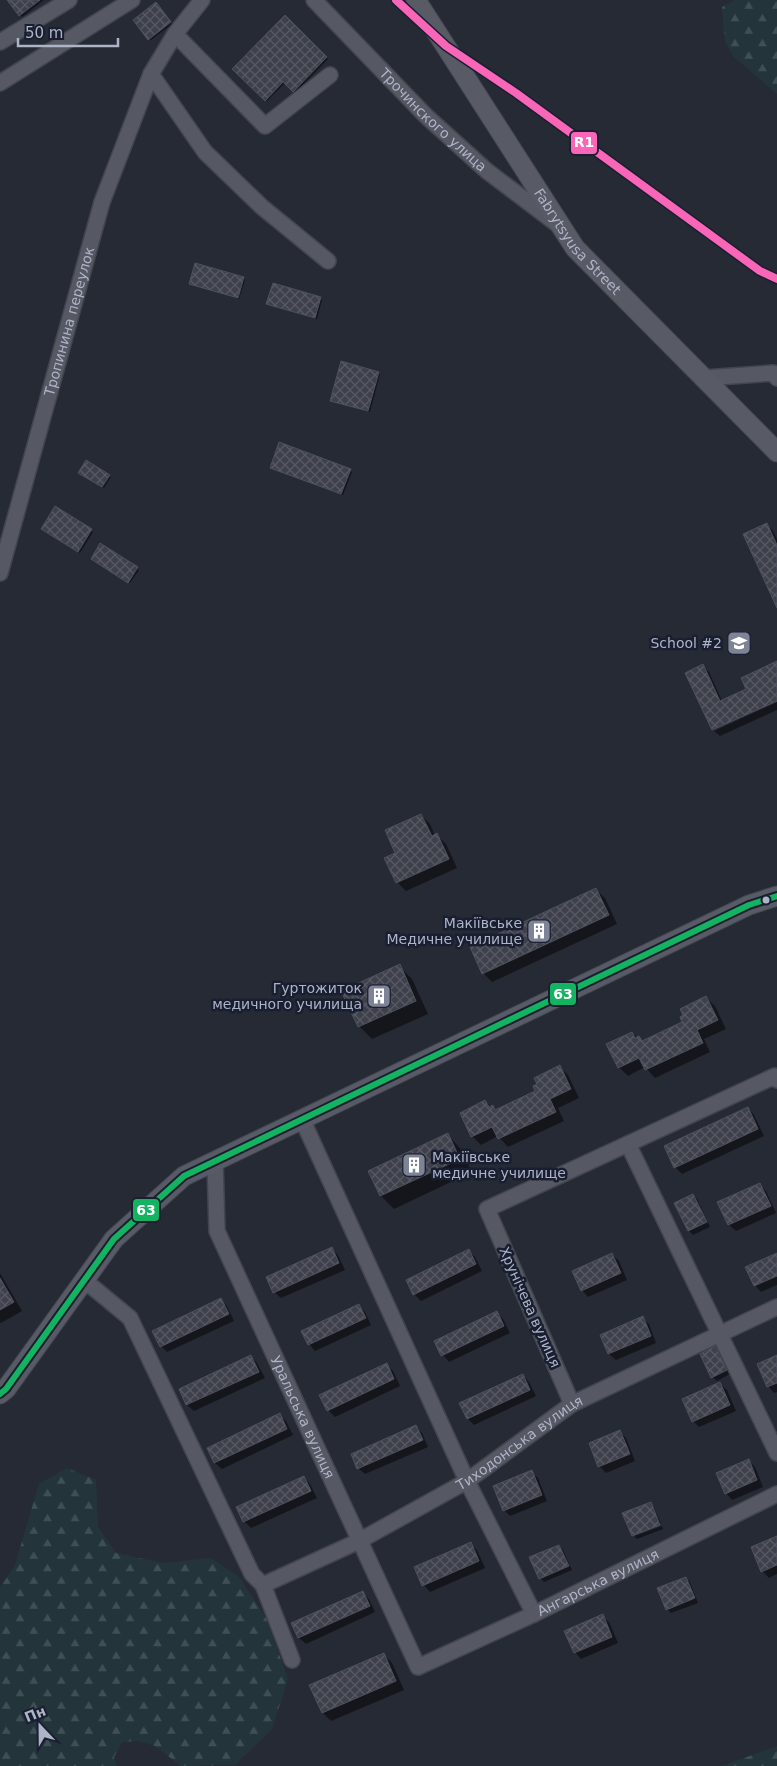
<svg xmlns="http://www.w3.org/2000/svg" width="777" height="1766" font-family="'DejaVu Sans',sans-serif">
<defs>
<pattern id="forest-firs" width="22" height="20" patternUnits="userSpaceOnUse" patternTransform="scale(1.25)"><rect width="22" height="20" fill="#23343b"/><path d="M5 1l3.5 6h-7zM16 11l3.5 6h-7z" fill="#404f56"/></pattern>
<pattern id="building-cross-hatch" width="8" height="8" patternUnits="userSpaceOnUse" patternTransform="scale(1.25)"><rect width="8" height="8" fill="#3e414b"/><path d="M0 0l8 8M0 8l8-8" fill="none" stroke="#575a63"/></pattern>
</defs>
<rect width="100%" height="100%" fill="#262a35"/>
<!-- forest -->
<g fill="url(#forest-firs)">
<polygon points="735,0 777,0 777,94 733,56 725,41 722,7"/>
<polygon points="67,1468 96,1480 98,1527 116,1553 163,1563 211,1558 239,1577 266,1618 288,1679 272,1729 235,1765 181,1766 155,1746 139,1741 122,1742 114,1757 117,1766 0,1766 0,1588 15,1565 39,1484"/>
<polygon points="777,1746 777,1766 722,1766"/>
</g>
<!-- shadow -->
<g fill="#0007">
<polygon points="8,0 44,0 22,17"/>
<polygon points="156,4 172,24 151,40 149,39"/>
<polygon points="285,17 328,59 295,93 285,83 267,101 234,69"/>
<polygon points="243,278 245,280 239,299 190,283"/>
<polygon points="273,285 321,298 322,300 317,319 270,305 268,304"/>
<polygon points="378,373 380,374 370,412 331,400"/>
<polygon points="271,468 350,470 352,472 343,495"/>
<polygon points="81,474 109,476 111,477 104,488"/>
<polygon points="56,508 93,532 80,553 44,530"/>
<polygon points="767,524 773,531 777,539 777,605"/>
<polygon points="101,545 139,570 130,583 94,560"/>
<polygon points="777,663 777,699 714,728 714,731 687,673 703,666 709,672 722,701 748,690"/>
<polygon points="777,702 777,710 720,736 714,731"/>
<polygon points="421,815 430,824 435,836 437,835 446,844 457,868 406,891 397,882 397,854"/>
<polygon points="596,890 605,898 617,924 492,982 483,973"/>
<polygon points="399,966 412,979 428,1014 372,1039 359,1026"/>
<polygon points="706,998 715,1006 726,1029 704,1039 710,1052 655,1078 645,1067 628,1076 619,1067 632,1033 643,1042 684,1023"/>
<polygon points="560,1067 568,1075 579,1098 558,1108 564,1121 508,1147 498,1136 481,1145 472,1136 485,1102 497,1111 537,1092"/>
<polygon points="748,1108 754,1115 764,1136 682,1174 675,1167"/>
<polygon points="448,1135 460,1148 472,1172 394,1209 381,1196 370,1172"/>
<polygon points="760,1184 766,1191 776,1213 736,1231 729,1225"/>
<polygon points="693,1195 697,1199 710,1227 693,1235 689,1231 676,1203"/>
<polygon points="331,1248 338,1255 345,1270 281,1298 274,1292"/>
<polygon points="468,1251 475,1257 482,1271 421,1301 414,1294"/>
<polygon points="612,1254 619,1261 627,1280 588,1297 582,1290"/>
<polygon points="777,1254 777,1285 761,1292 755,1285"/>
<polygon points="0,1273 22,1311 1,1323 0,1322"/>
<polygon points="221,1300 227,1306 234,1321 167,1352 161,1346"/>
<polygon points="359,1305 365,1312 371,1325 315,1351 309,1344"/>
<polygon points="496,1313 503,1319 510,1333 449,1362 443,1355"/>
<polygon points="642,1318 649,1324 656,1343 616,1360 609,1354 601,1336"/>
<polygon points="714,1348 719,1352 730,1374 717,1381 712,1377"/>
<polygon points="251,1356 257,1363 265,1378 194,1411 187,1405 180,1389"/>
<polygon points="777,1356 777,1392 774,1393 768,1386"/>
<polygon points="386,1364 393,1371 400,1386 335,1417 328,1410"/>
<polygon points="523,1375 529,1382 536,1396 474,1425 468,1419 461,1404"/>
<polygon points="720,1384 727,1390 736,1411 699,1427 693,1421"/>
<polygon points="280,1415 286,1421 293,1435 222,1469 215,1463 209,1449"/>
<polygon points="416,1427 422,1433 428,1447 365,1474 358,1468"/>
<polygon points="620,1432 626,1438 635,1461 606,1473 599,1466"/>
<polygon points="748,1460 755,1467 763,1487 732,1500 726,1493"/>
<polygon points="531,1472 538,1478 547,1501 510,1516 504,1510"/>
<polygon points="304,1477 310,1484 317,1498 251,1528 244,1521"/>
<polygon points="650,1504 654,1508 661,1523 633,1534"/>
<polygon points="662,1526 663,1529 637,1539 634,1536"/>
<polygon points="777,1538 777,1574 769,1578 762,1571"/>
<polygon points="471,1544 477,1550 485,1568 430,1592 424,1585"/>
<polygon points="559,1546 563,1550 572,1570 544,1582 540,1578"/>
<polygon points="686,1578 690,1582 698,1603 671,1613 667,1609"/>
<polygon points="362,1592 369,1599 375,1612 306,1644 299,1638 293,1624"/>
<polygon points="602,1616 609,1622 618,1643 581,1659 575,1652"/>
<polygon points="383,1654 392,1663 404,1690 331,1721 323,1713"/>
</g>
<!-- building -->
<g fill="url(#building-cross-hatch)" stroke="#4d515e">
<polygon points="7,0 40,0 19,16"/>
<polygon points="156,2 171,22 148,40 133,20"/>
<polygon points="285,15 327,57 293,92 283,82 265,101 232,69"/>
<polygon points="195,263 244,277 238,298 189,284"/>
<polygon points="273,283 321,297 315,318 266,304"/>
<polygon points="341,361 379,372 368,411 330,401"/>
<polygon points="279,442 351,469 341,494 270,468"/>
<polygon points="86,460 110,475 102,487 78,473"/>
<polygon points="55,506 92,529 78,552 41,529"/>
<polygon points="767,523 777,545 777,608 743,534"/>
<polygon points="100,543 138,567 128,583 91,559"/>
<polygon points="777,661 777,701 712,730 685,673 703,664 720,701 746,689 741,678"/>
<polygon points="421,814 432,836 437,833 449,859 396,883 384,858 395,853 385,830"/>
<polygon points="596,888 609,915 482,974 470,947"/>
<polygon points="400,964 416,1001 358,1027 341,991"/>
<polygon points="706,996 718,1020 697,1030 703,1043 645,1070 639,1058 618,1068 606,1044 632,1032 635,1038 639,1036 642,1041 682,1022 680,1017 683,1015 680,1009"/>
<polygon points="560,1065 571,1089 550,1099 556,1112 498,1139 492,1127 471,1137 460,1113 485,1100 489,1107 493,1105 495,1110 535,1091 533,1086 537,1084 534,1078"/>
<polygon points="748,1107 758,1129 674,1168 664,1146"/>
<polygon points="448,1133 460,1159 380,1196 368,1171"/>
<polygon points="760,1183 771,1206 728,1225 717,1202"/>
<polygon points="693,1194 707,1222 688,1231 674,1203"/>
<polygon points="332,1247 339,1263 273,1293 266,1277"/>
<polygon points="469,1249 476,1264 413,1295 406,1280"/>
<polygon points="612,1253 621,1273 581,1291 572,1271"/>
<polygon points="777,1253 777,1276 754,1286 745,1267"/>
<polygon points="0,1278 14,1302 0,1310"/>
<polygon points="221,1298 229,1314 160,1347 152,1331"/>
<polygon points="359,1304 366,1318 308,1345 301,1331"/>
<polygon points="497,1311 504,1326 441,1356 434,1341"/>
<polygon points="643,1316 651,1336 608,1354 600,1335"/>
<polygon points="715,1346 727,1370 711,1378 700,1354"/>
<polygon points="251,1355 259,1372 186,1405 179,1389"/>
<polygon points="777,1355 777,1383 767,1387 757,1364"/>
<polygon points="387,1363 394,1379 327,1411 319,1395"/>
<polygon points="523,1374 530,1390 467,1419 459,1403"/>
<polygon points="720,1382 730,1405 692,1422 682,1399"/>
<polygon points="280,1413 287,1429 214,1463 207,1448"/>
<polygon points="416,1425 423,1440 357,1469 351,1454"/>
<polygon points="620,1430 630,1454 598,1467 589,1443"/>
<polygon points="749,1459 757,1480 725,1494 716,1473"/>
<polygon points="532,1470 542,1495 503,1511 493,1486"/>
<polygon points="304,1476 311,1491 243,1522 236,1507"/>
<polygon points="651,1502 660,1525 632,1536 622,1513"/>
<polygon points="777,1536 777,1565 761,1572 751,1547"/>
<polygon points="471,1542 479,1561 422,1586 414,1567"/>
<polygon points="559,1545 569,1566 539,1579 529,1557"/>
<polygon points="686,1577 695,1598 666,1610 657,1588"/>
<polygon points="363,1591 370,1606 298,1638 291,1623"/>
<polygon points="603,1614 612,1637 574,1653 564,1631"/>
<polygon points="384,1653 396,1681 322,1713 309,1685"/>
</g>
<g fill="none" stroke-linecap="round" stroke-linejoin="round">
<!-- minor casing -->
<g stroke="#42454e" stroke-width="18">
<g id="minor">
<path id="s1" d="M 314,0 L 426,116 L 487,171 L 557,224"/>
<polyline points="175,34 265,126 330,75"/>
<polyline points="0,42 69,0"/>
<polyline points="151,74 205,152 262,207 328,261"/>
<polyline points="0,83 132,0"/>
<polyline points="704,378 773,373 777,378"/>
<path id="s2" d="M 0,573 L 102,202 L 151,74 L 175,34 L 202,0"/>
<polyline points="302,1119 467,1481 534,1614"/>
<polyline points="628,1144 777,1453"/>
<path id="s3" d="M 215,1161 L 217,1231 L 418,1667 L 534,1614 L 777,1494"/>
<polyline points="84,1280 130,1318 252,1574 263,1585 292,1660"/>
<polyline points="572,1404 487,1209 775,1076 777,1080"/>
<path id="s4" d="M 263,1585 L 359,1541 L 467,1481 L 572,1404 L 777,1307"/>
</g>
</g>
<!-- major casing -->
<g stroke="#434752" stroke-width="21">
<g id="major">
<path id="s5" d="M 416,0 L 575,248 L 777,452"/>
<polyline points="0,1394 6,1389 114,1239 184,1176 749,905 777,896"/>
</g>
</g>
<!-- minor -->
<use href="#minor" stroke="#565864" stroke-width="15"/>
<!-- major -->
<use href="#major" stroke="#585b65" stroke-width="19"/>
<!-- bus-1 casing -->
<g stroke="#191f30" stroke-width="10">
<polyline id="bus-1" points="0,1394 6,1389 114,1239 184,1176 749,905 777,896"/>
</g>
<!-- bus-1 -->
<use href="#bus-1" stroke="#13b361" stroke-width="6"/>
<!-- rail-1 casing -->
<g stroke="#191f30" stroke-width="11">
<polyline id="rail-1" points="396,0 446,46 516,93 760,271 777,279"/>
</g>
<!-- rail-1 -->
<use href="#rail-1" stroke="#fa66b7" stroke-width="8"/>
</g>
<!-- icons -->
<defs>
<g id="school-square" transform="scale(1.25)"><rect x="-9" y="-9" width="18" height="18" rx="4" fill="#7e8495" stroke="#191f30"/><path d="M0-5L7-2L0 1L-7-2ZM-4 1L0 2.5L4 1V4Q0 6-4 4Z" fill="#fff"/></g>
<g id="building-square" transform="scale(1.25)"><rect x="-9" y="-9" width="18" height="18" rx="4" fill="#7e8495" stroke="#191f30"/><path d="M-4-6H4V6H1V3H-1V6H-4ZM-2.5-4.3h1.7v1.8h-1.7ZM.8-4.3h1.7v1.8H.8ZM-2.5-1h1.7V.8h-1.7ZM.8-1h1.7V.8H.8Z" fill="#fff"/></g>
</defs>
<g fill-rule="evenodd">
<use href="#school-square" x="739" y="643"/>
<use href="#building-square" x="539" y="931"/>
<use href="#building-square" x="379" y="996"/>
<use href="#building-square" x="414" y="1165"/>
</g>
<!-- markers -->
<circle fill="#aeb4c8" stroke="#191f30" stroke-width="2" cx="766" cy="900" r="4.5"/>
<g text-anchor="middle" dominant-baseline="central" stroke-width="5" stroke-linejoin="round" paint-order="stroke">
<!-- street labels -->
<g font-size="14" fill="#aeb4c8" stroke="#191f30">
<text stroke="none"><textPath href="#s1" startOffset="169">Трочинского улица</textPath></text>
<text stroke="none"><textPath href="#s5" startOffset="291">Fabrytsyusa Street</textPath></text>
<text stroke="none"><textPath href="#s2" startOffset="261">Тропинина переулок</textPath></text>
<text transform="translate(530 1307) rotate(66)">Хрунічева вулиця</text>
<text stroke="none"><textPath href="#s3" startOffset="275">Уральська вулиця</textPath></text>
<text stroke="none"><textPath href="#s4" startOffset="294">Тиходонська вулиця</textPath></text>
<text stroke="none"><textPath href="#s3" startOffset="749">Ангарська вулиця</textPath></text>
</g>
<!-- poi labels -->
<g font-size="14" fill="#aeb4c8" stroke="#191f30" text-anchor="end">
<text x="722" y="643">School #2</text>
<text x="522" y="923">Макіївське<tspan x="522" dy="16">Медичне училище</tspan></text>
<text x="362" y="988">Гуртожиток<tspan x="362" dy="16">медичного училища</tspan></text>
<text x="432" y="1157" text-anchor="start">Макіївське<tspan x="432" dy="16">медичне училище</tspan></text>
</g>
</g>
<g stroke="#191f30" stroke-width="2">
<rect x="570" y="131" width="28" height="24" rx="5" fill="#fa66b7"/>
<rect x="549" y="982" width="28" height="24" rx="5" fill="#13b361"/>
<rect x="132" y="1198" width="28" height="24" rx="5" fill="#13b361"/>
</g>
<g font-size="14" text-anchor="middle" font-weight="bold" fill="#fff">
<text x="584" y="147">R1</text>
<text x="563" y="999">63</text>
<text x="146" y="1215">63</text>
</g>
<!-- north arrow -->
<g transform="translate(40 1726) rotate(338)" stroke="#191f30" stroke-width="4" paint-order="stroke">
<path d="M0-4L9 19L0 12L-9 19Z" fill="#aeb4c8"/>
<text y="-8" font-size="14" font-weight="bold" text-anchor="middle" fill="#aeb4c8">Пн</text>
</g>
<!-- scale -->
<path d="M18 38v8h100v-8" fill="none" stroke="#aeb4c8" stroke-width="2.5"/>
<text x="25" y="38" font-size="15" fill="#aeb4c8" stroke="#191f30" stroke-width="4" paint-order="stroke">50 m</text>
</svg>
